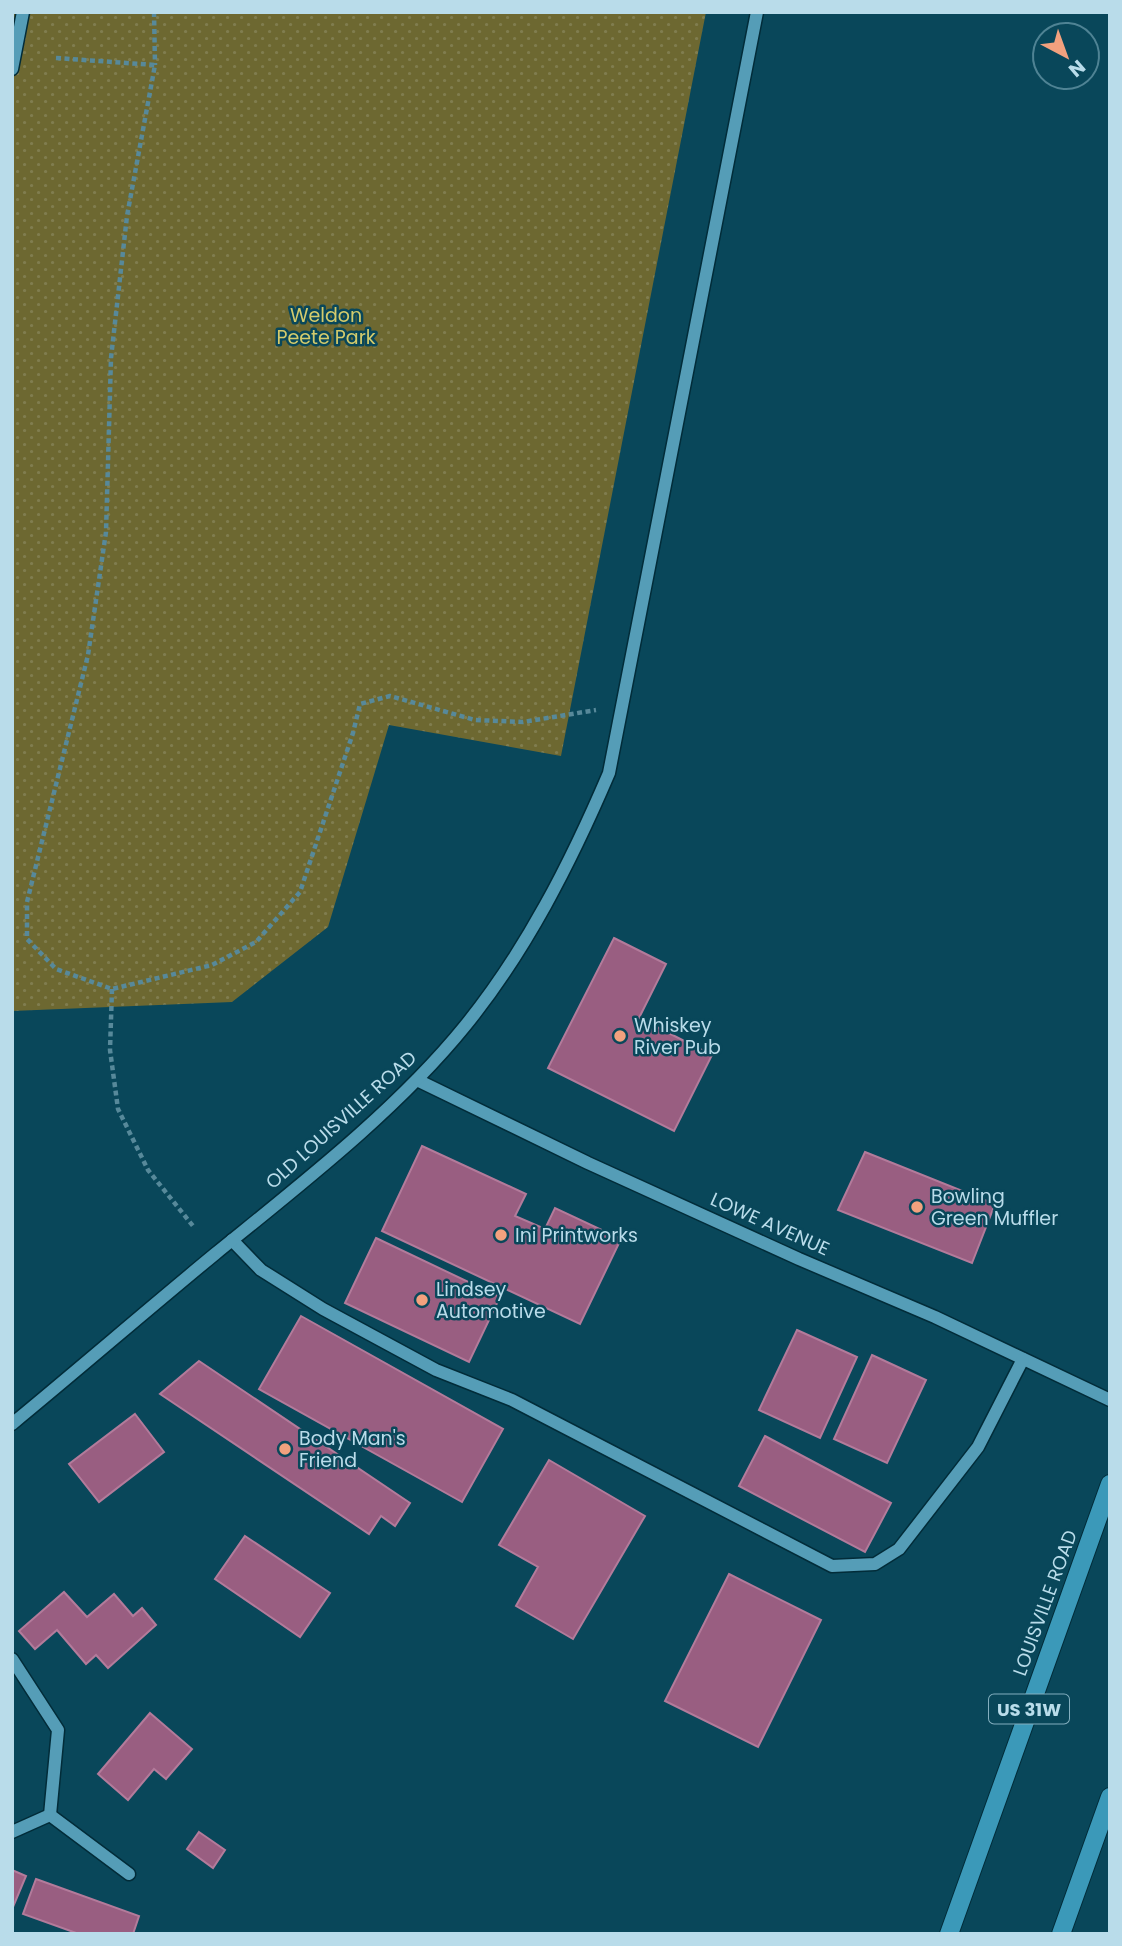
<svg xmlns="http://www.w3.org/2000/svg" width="1122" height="1946" font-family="Poppins,sans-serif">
<defs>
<pattern id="grass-dots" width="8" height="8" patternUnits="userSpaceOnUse" patternTransform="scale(1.75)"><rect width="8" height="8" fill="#6d6831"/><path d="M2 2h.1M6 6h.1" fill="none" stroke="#807d4f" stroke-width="1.8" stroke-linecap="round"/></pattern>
</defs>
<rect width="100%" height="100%" fill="#09475a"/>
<!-- grass -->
<polygon fill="url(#grass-dots)" points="12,12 706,12 561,756 389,725 328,927 232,1002 12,1011"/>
<!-- building -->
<g fill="#995e81" stroke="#b37b9b" stroke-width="2">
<polygon points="614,938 666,964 639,1018 712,1055 674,1131 548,1068"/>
<polygon points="422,1146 526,1194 515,1216 545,1229 555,1208 621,1239 580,1324 382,1231"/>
<polygon points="865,1152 995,1204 972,1263 838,1210"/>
<polygon points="376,1238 500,1297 469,1362 345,1303"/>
<polygon points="301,1316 503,1429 462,1502 259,1389"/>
<polygon points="797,1330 857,1357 820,1438 759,1410"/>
<polygon points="872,1355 926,1380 887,1463 834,1439"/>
<polygon points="199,1361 410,1503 395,1526 381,1516 369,1534 160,1394"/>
<polygon points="135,1414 164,1452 99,1502 69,1464"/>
<polygon points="765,1436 891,1503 865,1552 739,1486"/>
<polygon points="549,1460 645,1516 573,1639 516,1606 538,1567 499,1545"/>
<polygon points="245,1536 330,1593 300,1637 215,1579"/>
<polygon points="729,1574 821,1620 758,1747 665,1701"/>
<polygon points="64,1592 87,1617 114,1594 133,1616 142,1608 156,1625 108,1668 96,1655 86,1664 57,1630 35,1649 19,1631"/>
<polygon points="150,1713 192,1749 166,1779 154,1769 128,1800 98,1774"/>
<polygon points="199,1832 225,1850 213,1868 187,1849"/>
<polygon points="12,1870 26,1876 13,1907 12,1906"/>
<polygon points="36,1879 139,1916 133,1934 79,1934 23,1914"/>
</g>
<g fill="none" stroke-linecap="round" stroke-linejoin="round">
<!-- minor casing -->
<g stroke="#022c39" stroke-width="15">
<g id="minor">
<polyline points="12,69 23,12"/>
<polyline points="417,1080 588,1163 799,1259 935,1317 1110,1400"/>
<polyline points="232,1240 261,1270 323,1309 436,1370 512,1400 832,1566 875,1564 899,1549 978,1447 1023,1359"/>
<path d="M 12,1424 C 80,1368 147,1310 215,1254 C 300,1185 397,1110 465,1026 C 526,951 571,862 609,773 L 757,12"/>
<polyline points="12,1659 58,1730 50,1815"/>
<polyline points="50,1815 129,1874"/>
<polyline points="12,1832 50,1815"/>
</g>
</g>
<!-- major casing -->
<g stroke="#022c39" stroke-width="20">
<g id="major">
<polyline points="949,1934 1110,1484"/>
<polyline points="1061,1934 1110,1797"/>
</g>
</g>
<!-- path -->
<g stroke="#57899a" stroke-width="4.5" stroke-dasharray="5 3.5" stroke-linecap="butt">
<polyline points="154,12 155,65"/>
<polyline points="56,58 155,65 127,216 111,358 106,532 88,655 27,902 27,939 56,969 112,989 212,965 256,942 300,892 353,733 360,704 390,696 475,720 523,722 596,710"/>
<polyline points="112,989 110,1050 118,1109 148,1170 193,1226"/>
</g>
<!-- minor -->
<use href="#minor" stroke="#559db7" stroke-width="12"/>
<!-- major -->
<use href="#major" stroke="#3b99b9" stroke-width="18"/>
</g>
<!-- markers -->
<g fill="#f2a17e" stroke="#09475a" stroke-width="2.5">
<circle cx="620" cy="1036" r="7"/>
<circle cx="917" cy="1207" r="7"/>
<circle cx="501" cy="1235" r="7"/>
<circle cx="422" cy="1300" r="7"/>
<circle cx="285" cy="1449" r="7"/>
</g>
<g text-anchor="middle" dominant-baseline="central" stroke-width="5" stroke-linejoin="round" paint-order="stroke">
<!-- shield labels -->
<rect fill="#09475a" stroke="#84afbf" stroke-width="2" x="989" y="1694.5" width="80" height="29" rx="5"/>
<g font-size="18" font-weight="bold" fill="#b9dcea">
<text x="1029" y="1709">US 31W</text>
</g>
<!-- park labels -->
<g font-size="19" fill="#d4cb6c" stroke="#09475a">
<text x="326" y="315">Weldon<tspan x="326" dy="22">Peete Park</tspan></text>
</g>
<!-- poi labels -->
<g font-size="19" fill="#b9dcea" stroke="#09475a" text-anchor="start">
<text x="634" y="1025">Whiskey<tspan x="634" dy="22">River Pub</tspan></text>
<text x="931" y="1196">Bowling<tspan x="931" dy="22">Green Muffler</tspan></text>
<text x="515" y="1235">Ini Printworks</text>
<text x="436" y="1289">Lindsey<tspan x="436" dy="22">Automotive</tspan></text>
<text x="299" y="1438">Body Man's<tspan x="299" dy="22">Friend</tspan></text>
</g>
<!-- street labels -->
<g font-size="19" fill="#b9dcea" stroke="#09475a">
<text transform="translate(341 1120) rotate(-42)">OLD LOUISVILLE ROAD</text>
<text transform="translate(770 1224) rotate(24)">LOWE AVENUE</text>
<text transform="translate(1045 1603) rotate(-70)">LOUISVILLE ROAD</text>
</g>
</g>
<!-- border -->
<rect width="1122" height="1946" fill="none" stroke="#b9dcea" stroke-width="28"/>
<!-- north arrow -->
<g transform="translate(1066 56) rotate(139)"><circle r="33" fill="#09475a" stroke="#4f8394" stroke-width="2"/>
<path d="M0-5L12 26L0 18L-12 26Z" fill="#f2a17e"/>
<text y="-10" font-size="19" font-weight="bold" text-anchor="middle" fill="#b9dcea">N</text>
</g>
</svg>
